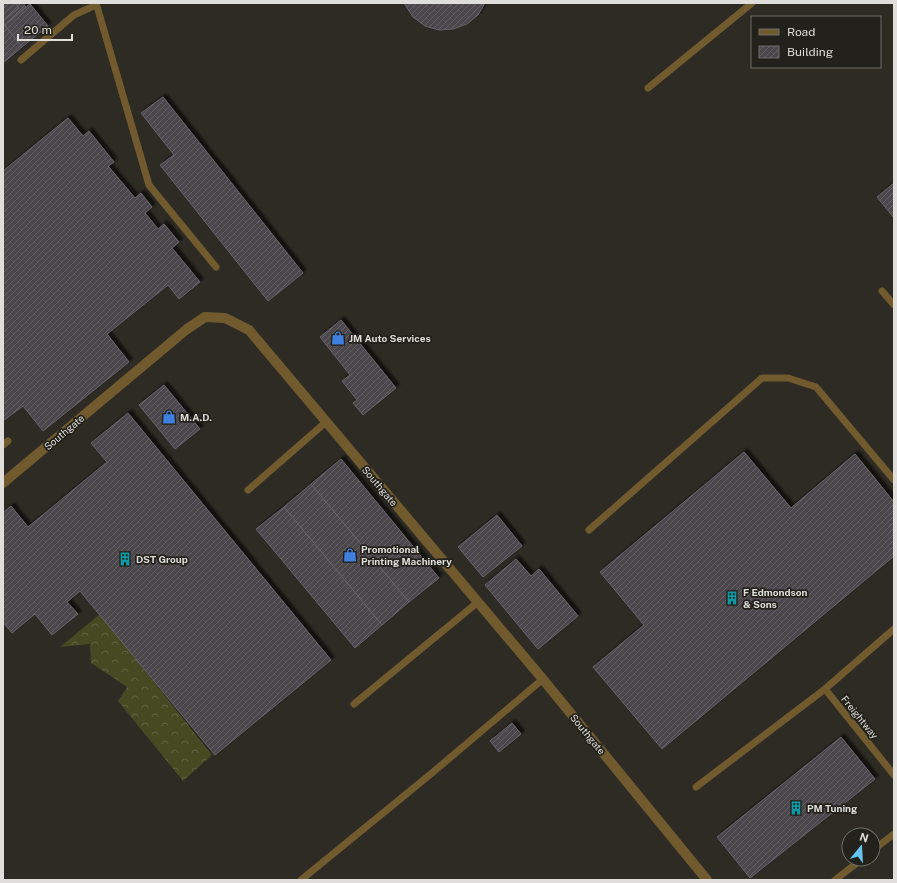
<svg xmlns="http://www.w3.org/2000/svg" width="897" height="883" font-family="'Public Sans',sans-serif">
<defs>
<pattern id="forest-crowns" width="20" height="18" patternUnits="userSpaceOnUse"><rect width="20" height="18" fill="#474923"/><path d="M2 6a3 3 0 1 1 6 0M12 15a3 3 0 1 1 6 0" fill="none" stroke="#616342"/></pattern>
<pattern id="building-hatch" width="6" height="6" patternUnits="userSpaceOnUse"><rect width="6" height="6" fill="#4b474d"/><path d="M-1 1l2-2M0 6l6-6M5 7l2-2" fill="none" stroke="#646166"/></pattern>
<filter id="shadow"><feDropShadow dx="3.5" dy="-3.5" stdDeviation="1" flood-color="#0009"/></filter>
</defs>
<rect width="100%" height="100%" fill="#2d2b24"/>
<!-- forest -->
<polygon fill="url(#forest-crowns)" points="100,614 212,755 183,781 118,701 127,687 91,663 90,644 60,647"/>
<!-- building -->
<g fill="url(#building-hatch)" stroke="#67636a" filter="url(#shadow)">
<polygon points="3,3 15,3 19,8 3,21"/>
<polygon points="15,3 23,3 26,7 5,25 3,21 19,8"/>
<polygon points="404,3 485,3 478,15 467,24 453,29 439,30 425,26 413,17"/>
<polygon points="30,4 48,26 22,47 5,25"/>
<polygon points="3,23 22,47 3,63"/>
<polygon points="163,97 303,273 268,301 160,165 174,155 141,113"/>
<polygon points="68,118 83,136 89,131 114,162 108,166 135,198 141,193 152,207 145,213 158,229 164,224 179,242 172,248 200,282 179,299 168,285 107,334 129,362 43,431 23,406 3,421 3,171"/>
<polygon points="894,183 894,218 877,197"/>
<polygon points="341,320 396,388 363,415 353,403 357,400 342,381 350,375 320,337"/>
<polygon points="164,385 200,429 175,449 139,405"/>
<polygon points="128,413 331,660 215,755 80,591 67,602 78,614 52,635 35,614 12,633 3,622 3,513 11,506 28,527 107,462 91,443"/>
<polygon points="744,452 791,508 855,454 894,502 894,556 662,749 593,667 644,625 600,572"/>
<polygon points="341,459 439,578 409,602 311,484"/>
<polygon points="311,484 409,602 382,625 284,507"/>
<polygon points="284,507 382,625 355,648 256,529"/>
<polygon points="497,515 522,546 483,577 458,547"/>
<polygon points="516,559 531,576 539,569 578,616 538,649 485,585"/>
<polygon points="512,723 521,734 499,752 490,741"/>
<polygon points="841,737 875,779 750,878 717,837"/>
</g>
<g fill="none" stroke-linecap="round" stroke-linejoin="round">
<!-- lane -->
<g stroke="#725a2f" stroke-width="7">
<polyline points="96,3 149,185 216,267"/>
<polyline points="21,60 74,15 96,5"/>
<polyline points="648,88 752,3"/>
<polyline points="882,291 894,305"/>
<polyline points="3,445 8,441"/>
<polyline points="248,490 326,422"/>
<polyline points="589,530 762,378 788,378 816,387 894,480"/>
<polyline points="825,689 894,775"/>
<polyline points="354,704 478,602"/>
<polyline points="696,787 825,689 894,629"/>
<polyline points="873,850 894,834"/>
<polyline points="301,880 432,773 543,679"/>
<polyline points="835,880 862,859"/>
</g>
<!-- street -->
<polyline stroke="#725a2f" stroke-width="10" points="3,483 187,329 205,317 225,318 249,330 541,677 707,880"/>
</g>
<!-- icons -->
<defs>
<g id="shop-bare" transform="scale(1.08)"><path d="M-5-2.5h2.3a2.7 3.5 0 0 1 5.4 0H5L5.5 6h-11ZM-1.5-2.5h3a1.5 2.3 0 0 0-3 0Z" fill="#3f7fe0" stroke="#23211b" stroke-width="2.5" paint-order="stroke"/></g>
<g id="building-bare" transform="scale(1.08)"><path d="M-4-6H4V6H1V3H-1V6H-4ZM-2.5-4.3h1.7v1.8h-1.7ZM.8-4.3h1.7v1.8H.8ZM-2.5-1h1.7V.8h-1.7ZM.8-1h1.7V.8H.8Z" fill="#0f9aa8" stroke="#23211b" stroke-width="2.5" paint-order="stroke"/></g>
</defs>
<g fill-rule="evenodd">
<use href="#shop-bare" x="338" y="338"/>
<use href="#shop-bare" x="169" y="417"/>
<use href="#shop-bare" x="350" y="555"/>
<use href="#building-bare" x="125" y="559"/>
<use href="#building-bare" x="732" y="598"/>
<use href="#building-bare" x="796" y="808"/>
</g>
<g text-anchor="middle" dominant-baseline="central" stroke-width="3.5" stroke-linejoin="round" paint-order="stroke">
<!-- poi labels -->
<g font-size="10" font-weight="bold" fill="#dfdeda" stroke="#23211b" text-anchor="start">
<text x="349" y="338">JM Auto Services</text>
<text x="180" y="417">M.A.D.</text>
<text x="361" y="549">Promotional<tspan x="361" dy="12">Printing Machinery</tspan></text>
<text x="136" y="559">DST Group</text>
<text x="743" y="592">F Edmondson<tspan x="743" dy="12">&amp; Sons</tspan></text>
<text x="807" y="808">PM Tuning</text>
</g>
<!-- street labels -->
<g font-size="10" fill="#dfdeda" stroke="#23211b">
<text transform="translate(64 432) rotate(-40)">Southgate</text>
<text transform="translate(380 486) rotate(50)">Southgate</text>
<text transform="translate(860 717) rotate(51)">Freightway</text>
<text transform="translate(588 734) rotate(51)">Southgate</text>
</g>
</g>
<!-- border -->
<rect width="897" height="883" fill="none" stroke="#dfdeda" stroke-width="8"/>
<!-- legend -->
<rect x="751" y="16" width="130" height="52" fill="#23211b" stroke="#6e6d67"/>
<rect x="759" y="29" width="20" height="6" fill="#725a2f" stroke="#6e6d67"/>
<text x="787" y="36" font-size="12" fill="#dfdeda">Road</text>
<rect x="759" y="46" width="20" height="12" fill="url(#building-hatch)" stroke="#6e6d67"/>
<text x="787" y="56" font-size="12" fill="#dfdeda">Building</text>
<!-- north arrow -->
<g transform="translate(861 847) rotate(18)"><circle r="19" fill="#23211b" stroke="#6e6d67"/>
<path d="M0-3L7 15L0 10L-7 15Z" fill="#65c5ee"/>
<text y="-6" font-size="11" font-weight="bold" text-anchor="middle" fill="#dfdeda">N</text>
</g>
<!-- scale -->
<path d="M18 34v6h54v-6" fill="none" stroke="#dfdeda" stroke-width="2"/>
<text x="24" y="34" font-size="12" fill="#dfdeda" stroke="#23211b" stroke-width="3" paint-order="stroke">20 m</text>
</svg>
